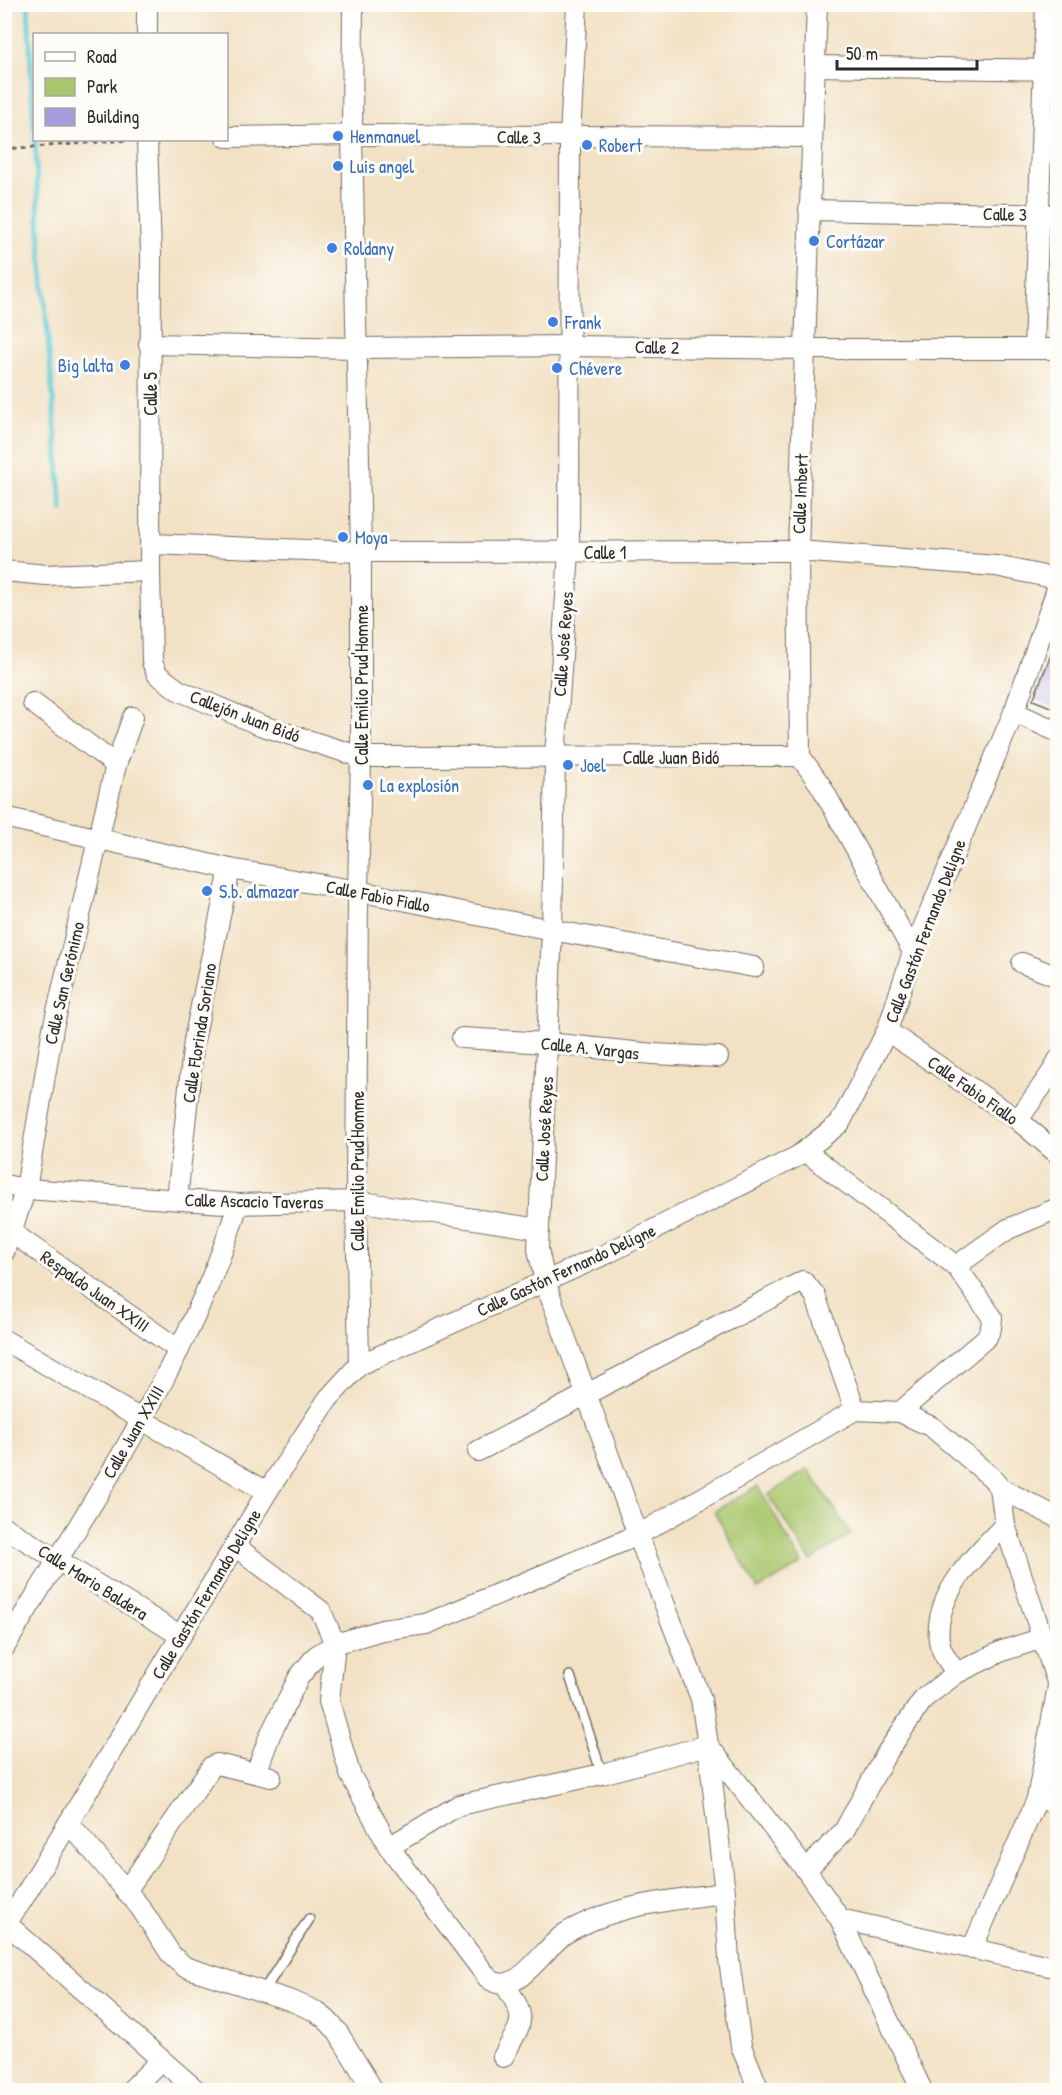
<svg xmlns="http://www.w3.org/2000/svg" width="1062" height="2095" font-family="'Patrick Hand',sans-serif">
<rect width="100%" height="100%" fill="#fdfcf7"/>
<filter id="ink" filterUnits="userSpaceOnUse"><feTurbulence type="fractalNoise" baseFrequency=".0167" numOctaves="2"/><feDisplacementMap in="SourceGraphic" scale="12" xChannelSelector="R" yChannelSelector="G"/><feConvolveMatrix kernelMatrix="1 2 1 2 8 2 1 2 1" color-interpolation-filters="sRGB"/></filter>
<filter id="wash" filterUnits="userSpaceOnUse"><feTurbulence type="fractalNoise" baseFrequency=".008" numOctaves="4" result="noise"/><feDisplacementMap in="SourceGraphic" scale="24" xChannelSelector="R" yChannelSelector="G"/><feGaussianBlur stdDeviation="1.35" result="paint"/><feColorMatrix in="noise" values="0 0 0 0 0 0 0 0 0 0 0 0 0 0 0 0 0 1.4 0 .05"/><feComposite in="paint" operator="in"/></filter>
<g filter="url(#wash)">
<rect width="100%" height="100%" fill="#f2e1c4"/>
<!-- green -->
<g fill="#aac76e" stroke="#6a794c" stroke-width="1.5">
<polygon points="808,1469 851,1534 811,1561 768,1495"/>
<polygon points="758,1486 802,1564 758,1590 714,1511"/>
</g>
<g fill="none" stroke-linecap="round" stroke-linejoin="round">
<!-- stream -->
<g stroke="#5cc9d3" stroke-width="5">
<polyline points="28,4 34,131"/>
<polyline points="35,140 40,241 62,510"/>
</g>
</g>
<g id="blocks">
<!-- building -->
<polygon fill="#a79add" points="1057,640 1058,640 1058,710 1033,700"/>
</g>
</g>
<g filter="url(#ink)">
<use href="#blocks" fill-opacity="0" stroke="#716b61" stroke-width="1.5"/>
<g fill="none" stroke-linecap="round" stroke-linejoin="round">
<!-- lane casing -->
<g stroke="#716b61" stroke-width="12">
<g id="lane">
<polyline points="570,1676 602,1774"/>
<polyline points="263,1992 309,1919"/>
</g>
</g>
<!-- street casing -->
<g stroke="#716b61" stroke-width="22">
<g id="street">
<polyline points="147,4 147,34"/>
<polyline points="353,4 352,135 361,552 361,757 358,891 356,1201 359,1365"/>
<polyline points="577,4 570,137 569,552 555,758 552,930 538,1249 545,1282 638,1535 701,1699 708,1745 725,1893 729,1960 741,2046 759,2090"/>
<polyline points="817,4 798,551 800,756 821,786 913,952"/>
<polyline points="815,66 1058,70"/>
<polyline points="226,137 352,135 811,137"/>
<polyline points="147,140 151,252 150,571 152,662 157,674 178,690 260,725 361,757 800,756"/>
<polyline points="809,210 1058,215"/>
<polyline points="149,344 358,348 570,346 805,349 1058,349"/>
<polyline points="1034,349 1046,4"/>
<polyline points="151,544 361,552 798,551 996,566 1058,579"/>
<polyline points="4,571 46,575 150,571"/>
<polyline points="33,703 116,765"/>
<polyline points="1014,712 1058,732"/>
<polyline points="4,817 230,869 358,891 552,930 754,967"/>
<polyline points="1022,963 1058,977"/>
<polyline points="887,1031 1018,1120 1058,1154"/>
<polyline points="462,1038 548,1043 653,1054 718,1057"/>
<polyline points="1018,1120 1054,1069 1058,1060"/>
<polyline points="805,1151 956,1266 992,1317 991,1328 987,1337 900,1412"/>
<polyline points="4,1185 26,1189 238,1204 356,1201 539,1229"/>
<polyline points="177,1199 194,1040 230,869"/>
<polyline points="11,1232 179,1350"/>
<polyline points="4,1252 26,1189 53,1028 116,765 133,717"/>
<polyline points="956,1266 1008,1229 1058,1208"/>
<polyline points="4,1340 267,1492"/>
<polyline points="478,1451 803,1281 815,1295 855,1410"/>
<polyline points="1000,1488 1058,1518"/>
<polyline points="4,1527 181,1636"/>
<path d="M 235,1546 L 321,1611 L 335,1644 L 329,1701 L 350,1774 L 389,1847 L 488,1978 C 516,2001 543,1947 566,1933 C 613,1905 671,1900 725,1893"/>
<path d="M 4,1648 C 89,1504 189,1365 238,1204"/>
<path d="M 957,1673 C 950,1664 941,1653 939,1640 C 934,1594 975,1555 1005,1525"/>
<polyline points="256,1773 270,1735 299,1677 316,1656 335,1644 382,1630 426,1624 638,1535 855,1410 900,1412 932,1427 991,1477 1000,1488 1005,1525 1058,1685"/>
<polyline points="1037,1799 1058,1803"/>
<polyline points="69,1823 140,1907 172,1956 185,1967 292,2001 315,2011 326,2019 337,2031 373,2090"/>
<polyline points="389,1847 459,1805 602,1774 708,1745 806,1870 840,1919 922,2090"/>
<polyline points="806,1870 844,1831 886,1754 924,1698 957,1673 1002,1651 1043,1638"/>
<polyline points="126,1891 212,1766 217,1764 271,1777"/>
<polyline points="840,1919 1058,1968"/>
<polyline points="7,1924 196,2090"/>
<polyline points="4,1926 21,1902 267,1492 328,1399 359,1365 606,1254 798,1156 840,1123 887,1031 913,952 1014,712 1058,586"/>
<polyline points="972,1949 1037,1799 1058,1686"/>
<path d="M 503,2057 C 522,2021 529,2021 505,1985"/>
<polyline points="131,2090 161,2060"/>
</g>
</g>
<!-- path -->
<polyline stroke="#716b61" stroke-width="3" stroke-dasharray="4.5 4.5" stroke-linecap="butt" points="4,149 130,140"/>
<!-- lane -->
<use href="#lane" stroke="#fff" stroke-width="9"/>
<!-- street -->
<use href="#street" stroke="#fff" stroke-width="20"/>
</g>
</g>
<!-- markers -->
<g fill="#3f7fe0" stroke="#fdfcf7" stroke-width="2">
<circle cx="338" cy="136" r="6"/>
<circle cx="587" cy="145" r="6"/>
<circle cx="338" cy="166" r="6"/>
<circle cx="814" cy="241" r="6"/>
<circle cx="332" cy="248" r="6"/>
<circle cx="553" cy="322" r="6"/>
<circle cx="125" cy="365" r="6"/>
<circle cx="557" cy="368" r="6"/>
<circle cx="343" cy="537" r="6"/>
<circle cx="568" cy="765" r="6"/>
<circle cx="368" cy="785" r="6"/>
<circle cx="207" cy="891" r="6"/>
</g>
<g text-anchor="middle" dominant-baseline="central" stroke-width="6" stroke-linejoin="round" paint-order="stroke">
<!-- shop labels -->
<g font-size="18" fill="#366cbe" stroke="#fdfcf7" text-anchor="start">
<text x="350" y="136">Henmanuel</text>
<text x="599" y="145">Robert</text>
<text x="350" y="166">Luis angel</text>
<text x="826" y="241">Cortázar</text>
<text x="344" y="248">Roldany</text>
<text x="565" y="322">Frank</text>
<text x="113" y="365" text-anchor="end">Big lalta</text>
<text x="569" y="368">Chévere</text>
<text x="355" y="537">Moya</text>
<text x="580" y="765">Joel</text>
<text x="380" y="785">La explosión</text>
<text x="219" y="891">S.b. almazar</text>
</g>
<!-- street labels -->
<g font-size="18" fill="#2b2b2b" stroke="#fdfcf7">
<text transform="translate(519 137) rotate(1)">Calle 3</text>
<text transform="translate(1005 214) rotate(1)">Calle 3</text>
<text transform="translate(657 347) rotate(1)">Calle 2</text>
<text transform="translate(150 394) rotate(-90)">Calle 5</text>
<text transform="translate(800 494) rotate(-88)">Calle Imbert</text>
<text x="605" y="552">Calle 1</text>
<text transform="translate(563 644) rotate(-86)">Calle José Reyes</text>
<text transform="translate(361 685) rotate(-90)">Calle Emilio Prud'Homme</text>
<text transform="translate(245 716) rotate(21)">Callejón Juan Bidó</text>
<text x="671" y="757">Calle Juan Bidó</text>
<text transform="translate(378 896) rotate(11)">Calle Fabio Fiallo</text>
<text transform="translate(925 931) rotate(-69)">Calle Gastón Fernando Deligne</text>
<text transform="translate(64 983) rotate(-77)">Calle San Gerónimo</text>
<text transform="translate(199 1033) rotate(-81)">Calle Florinda Soriano</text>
<text transform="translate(590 1048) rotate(6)">Calle A. Vargas</text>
<text transform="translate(973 1090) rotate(35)">Calle Fabio Fiallo</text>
<text transform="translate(544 1129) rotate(-87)">Calle José Reyes</text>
<text transform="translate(357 1171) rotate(-90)">Calle Emilio Prud'Homme</text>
<text transform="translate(254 1201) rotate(1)">Calle Ascacio Taveras</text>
<text transform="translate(566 1270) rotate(-25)">Calle Gastón Fernando Deligne</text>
<text transform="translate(95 1291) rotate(35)">Respaldo Juan XXIII</text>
<text transform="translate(133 1432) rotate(-60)">Calle Juan XXIII</text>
<text transform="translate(93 1582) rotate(32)">Calle Mario Baldera</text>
<text transform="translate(206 1594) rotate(-59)">Calle Gastón Fernando Deligne</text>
</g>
</g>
<!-- margin -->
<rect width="1062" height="2095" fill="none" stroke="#fdfcf7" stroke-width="24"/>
<!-- legend -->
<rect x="33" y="33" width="195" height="108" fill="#fdfcf7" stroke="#a9a8a5" stroke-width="1.5"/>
<rect x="45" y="52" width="30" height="9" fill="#ffffff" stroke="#a9a8a5" stroke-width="1.5"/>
<text x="87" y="63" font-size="18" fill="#2b2b2b">Road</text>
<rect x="45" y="78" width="30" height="18" fill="#aac76e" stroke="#a9a8a5" stroke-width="1.5"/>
<text x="87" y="93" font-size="18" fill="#2b2b2b">Park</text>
<rect x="45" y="108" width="30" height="18" fill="#a79add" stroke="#a9a8a5" stroke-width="1.5"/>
<text x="87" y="123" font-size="18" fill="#2b2b2b">Building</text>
<!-- scale -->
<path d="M837 60v9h140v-9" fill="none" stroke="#2b2b2b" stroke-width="3"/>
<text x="846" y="60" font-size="18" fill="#2b2b2b" stroke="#fdfcf7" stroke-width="4.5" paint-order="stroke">50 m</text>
</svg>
